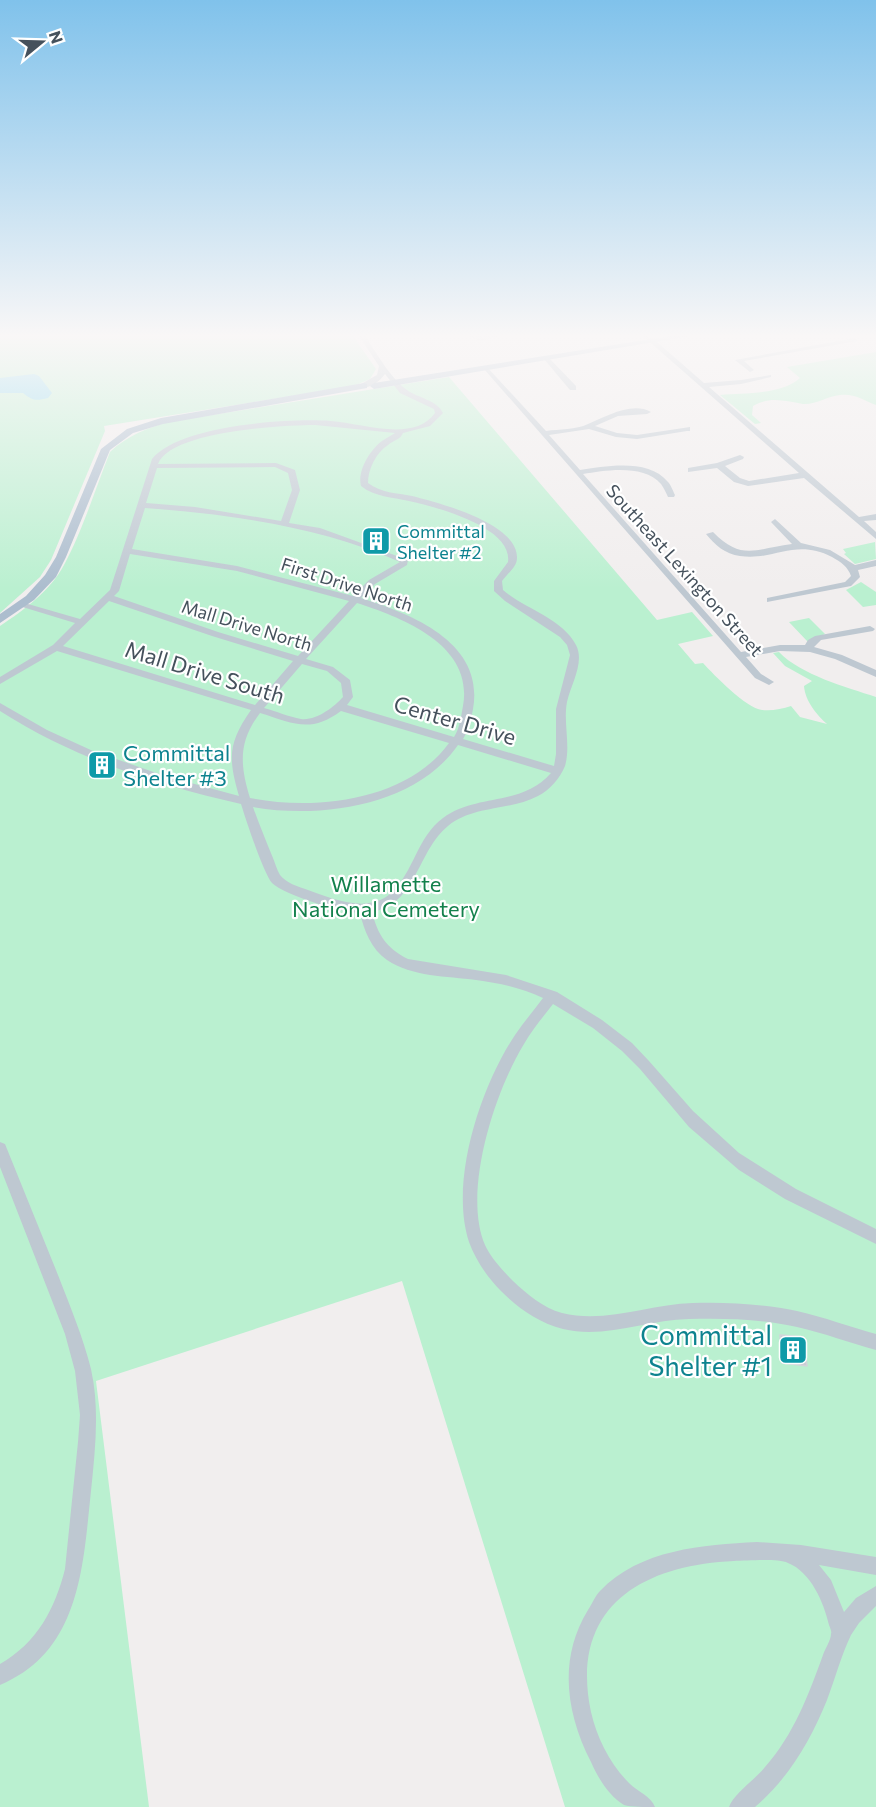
<svg xmlns="http://www.w3.org/2000/svg" width="876" height="1807" font-family="Commissioner,sans-serif">
<rect width="100%" height="100%" fill="#f1eeee"/>
<!-- green -->
<g fill="#baf0d0">
<polygon points="0,336 353,336 376,369 370,379 354,386 104,426 105,431 51,560 40,577 0,613"/>
<path d="M 876,352 L 876,405 C 864,400 853,393 840,395 C 828,396 815,405 803,404 C 784,401 771,396 753,406 L 752,415 L 761,423 L 755,424 L 720,395 C 744,393 781,395 800,378 L 787,367 Z"/>
<path d="M 449,377 L 657,620 L 692,612 L 713,636 L 678,644 L 695,664 L 703,663 C 714,675 746,708 762,710 C 772,711 782,709 791,706 L 800,717 L 827,724 C 817,715 805,701 804,686 L 812,681 L 785,666 L 773,653 L 779,652 C 801,675 846,687 876,697 L 876,1807 L 565,1807 L 402,1281 L 96,1381 L 149,1807 L 0,1807 L 0,626 C 24,610 50,591 64,565 C 82,532 96,487 110,452 C 128,435 146,429 168,422 Z"/>
<polygon points="875,542 876,559 855,564 844,554 846,553 843,549"/>
<polygon points="861,582 876,592 876,605 863,607 846,590"/>
<polygon points="809,618 825,634 808,642 789,622"/>
</g>
<!-- water -->
<path fill="#85d7ef" d="M 34,374 L 39,376 L 52,393 L 48,398 C 36,401 33,401 23,393 L 0,393 L 0,378 Z"/>
<!-- building -->
<polygon fill="#cacdd3" stroke="#d2d4da" stroke-width="1.5" points="780,1335 803,1337 807,1366 782,1363"/>
<g fill="none" stroke-linecap="round" stroke-linejoin="round">
<!-- minor -->
<g fill="#bec8d1" fill-rule="evenodd">
<path d="M 359,336 L 365,336 C 376,352 391,379 407,390 C 418,398 437,400 443,413 L 430,426 L 403,433 C 400,440 394,440 388,445 C 376,453 368,469 368,483 C 381,493 397,493 412,496 C 439,503 518,523 517,558 C 517,567 507,574 502,581 L 503,590 C 525,609 562,618 576,645 C 585,662 571,684 567,702 C 563,723 571,745 565,766 C 560,778 550,790 538,796 C 510,811 474,805 448,826 C 417,851 417,904 372,912 C 378,935 386,948 408,959 L 506,975 L 557,992 L 602,1020 L 632,1043 L 649,1061 L 693,1111 L 739,1153 L 796,1189 L 876,1229 L 876,1244 L 785,1199 L 739,1170 L 689,1127 L 640,1069 L 622,1051 L 593,1028 L 553,1004 C 543,1017 532,1030 524,1044 C 495,1091 462,1192 485,1245 C 491,1258 503,1271 513,1281 C 527,1294 543,1308 562,1313 C 606,1324 649,1304 693,1303 C 728,1302 763,1304 797,1311 C 824,1317 850,1327 876,1334 L 876,1350 C 850,1343 824,1333 797,1327 C 762,1319 725,1318 689,1319 C 646,1320 605,1339 563,1329 C 539,1323 518,1308 501,1291 C 488,1278 476,1261 469,1242 C 449,1181 481,1086 515,1035 C 524,1022 534,1010 543,998 C 522,988 499,983 476,980 C 447,976 412,977 387,960 C 371,949 364,930 360,913 C 343,913 284,895 272,883 C 263,872 246,820 241,804 C 157,785 73,758 0,711 L 0,703 L 47,730 L 93,751 L 165,776 L 239,796 C 228,758 228,743 251,710 L 57,651 L 0,684 L 0,677 L 53,645 L 75,623 L 16,605 L 21,602 L 80,619 L 110,590 L 152,459 C 179,425 289,418 331,421 C 361,423 414,443 435,413 L 434,409 L 400,393 L 385,374 C 380,381 371,388 361,388 L 361,384 L 377,375 L 379,366 ZM 315,425 L 395,433 C 391,436 386,438 382,441 C 370,450 357,471 361,486 C 375,497 392,497 409,501 C 436,507 513,527 508,562 L 494,581 L 494,591 L 505,601 L 560,637 L 567,645 L 570,655 L 556,709 L 556,754 L 554,766 L 463,739 C 469,730 471,720 473,709 C 485,642 411,614 361,598 L 375,584 L 407,565 L 408,560 L 320,528 L 289,523 L 300,490 L 295,470 L 276,463 L 158,464 C 170,431 284,425 315,425 ZM 275,467 L 288,473 L 292,490 L 281,521 L 195,507 L 146,503 L 157,468 ZM 145,508 C 228,514 323,527 400,562 L 369,580 L 353,596 L 237,566 L 132,549 ZM 130,554 L 237,571 L 349,601 L 298,656 L 218,632 L 114,596 L 119,591 ZM 109,601 L 212,636 L 293,661 L 255,705 L 63,646 ZM 357,603 C 403,618 474,645 463,706 C 461,716 460,728 454,737 L 347,705 L 353,697 L 350,680 L 333,667 L 306,659 ZM 302,664 L 327,671 L 341,683 L 343,697 C 334,707 316,721 301,719 C 289,717 276,711 264,708 ZM 341,711 L 449,743 C 407,801 315,811 250,798 C 240,765 238,742 260,713 C 293,723 310,734 341,711 ZM 458,745 L 551,773 C 521,807 477,793 443,818 C 417,837 414,872 391,893 C 368,914 333,899 308,890 C 299,887 286,883 280,875 C 277,870 275,863 273,858 C 266,841 259,824 253,807 C 321,819 416,806 458,745 Z"/>
<polygon points="467,336 500,336 481,341"/>
<polygon points="643,336 650,336 704,383 741,380 771,375 771,377 741,384 709,387 859,517 876,514 876,520 864,521 876,532 876,539 804,478 748,486 734,482 717,468 688,472 688,468 717,463 740,455 744,457 743,459 725,466 740,478 749,481 799,473"/>
<polygon points="855,338 858,340 857,341 744,361 754,370 750,372 735,360"/>
<polygon points="544,357 548,357 576,386 576,390 570,390 544,359"/>
<path d="M 486,366 L 546,431 C 559,429 576,430 588,424 C 605,417 632,401 651,412 L 647,414 L 618,416 L 595,426 L 617,433 L 637,435 L 690,427 L 690,431 L 687,431 L 637,439 L 616,437 L 589,429 L 549,435 L 580,470 C 606,466 649,458 668,482 C 671,485 673,491 675,495 L 674,497 L 668,497 C 666,493 664,488 661,484 C 644,464 606,470 583,474 L 741,652 L 780,645 L 805,645 L 808,640 L 815,636 L 870,626 L 875,629 L 873,631 L 821,640 L 814,647 L 842,655 L 876,670 L 876,677 L 835,659 L 810,652 L 780,651 L 746,657 L 761,674 L 774,682 L 769,685 L 755,678 L 484,369 L 483,368 Z"/>
<path d="M 775,519 L 801,543 L 830,550 L 855,565 L 876,560 L 876,566 L 858,570 L 860,577 L 851,586 L 767,602 L 767,598 L 845,582 L 851,576 C 848,567 841,562 832,557 C 795,538 775,561 740,556 C 725,554 715,545 706,534 L 713,532 C 742,562 757,548 792,544 L 771,522 Z"/>
<path d="M 0,1142 L 5,1144 L 7,1149 C 24,1191 41,1233 58,1275 C 70,1306 83,1337 91,1369 C 100,1410 95,1451 91,1491 C 83,1565 81,1651 0,1685 L 0,1664 C 37,1643 55,1609 65,1569 L 78,1442 L 80,1415 L 75,1371 L 65,1334 L 0,1167 Z"/>
<path d="M 757,1542 L 801,1545 L 876,1557 L 876,1575 L 819,1565 L 831,1580 L 844,1612 L 856,1598 L 876,1586 L 876,1606 L 859,1623 L 851,1635 C 841,1656 835,1679 827,1700 C 811,1740 788,1779 755,1807 L 729,1807 C 734,1793 755,1780 765,1767 C 794,1734 808,1696 823,1655 C 825,1649 831,1640 831,1634 C 832,1631 830,1628 829,1625 C 824,1603 811,1572 788,1563 C 777,1558 746,1561 734,1561 C 641,1565 569,1608 591,1712 C 597,1738 610,1764 629,1783 C 638,1792 651,1796 655,1807 C 646,1807 631,1807 624,1805 C 609,1796 598,1778 591,1762 C 566,1713 558,1659 588,1610 C 592,1604 595,1596 600,1591 C 640,1549 703,1545 757,1542 Z"/>
</g>
<!-- major -->
<g fill="#acbdce" fill-rule="evenodd">
<polygon points="670,336 690,336 374,389 370,386 374,383"/>
<polygon points="364,383 367,384 367,388 163,424 133,433 110,450 66,557 56,577 34,600 0,623 0,614 26,596 45,575 56,557 101,449 127,429 161,418"/>
</g>
</g>
<!-- sky -->
<linearGradient id="sky" x2="0" y2="1"><stop stop-color="#80c2eb"/><stop offset="0.57" stop-color="#f9f7f7"/><stop offset="1" stop-color="#f9f7f7" stop-opacity="0"/></linearGradient>
<rect width="876" height="589" fill="url(#sky)"/>
<!-- icons -->
<defs>
<g id="building-square" transform="scale(1.5)"><rect x="-9" y="-9" width="18" height="18" rx="4" fill="#0f9aa8" stroke="#fff"/><path d="M-4-6H4V6H1V3H-1V6H-4ZM-2.5-4.3h1.7v1.8h-1.7ZM.8-4.3h1.7v1.8H.8ZM-2.5-1h1.7V.8h-1.7ZM.8-1h1.7V.8H.8Z" fill="#fff"/></g>
</defs>
<g fill-rule="evenodd">
<use href="#building-square" x="376" y="541"/>
<use href="#building-square" x="102" y="765"/>
<use href="#building-square" x="793" y="1350"/>
</g>
<g text-anchor="middle" dominant-baseline="central" stroke-width="4.5" stroke-linejoin="round" paint-order="stroke">
<!-- far-culture labels -->
<g font-size="18" fill="#0d838f" stroke="#fff" text-anchor="start">
<text x="397" y="531">Committal<tspan x="397" dy="21">Shelter #2</tspan></text>
</g>
<!-- far-street labels -->
<g font-size="18" fill="#45515c" stroke="#fff">
<text transform="translate(685 570) rotate(48)">Southeast Lexington Street</text>
<text transform="translate(347 584) rotate(18)">First Drive North</text>
<text transform="translate(247 625) rotate(17)">Mall Drive North</text>
</g>
<!-- street labels -->
<g font-size="22" fill="#45515c" stroke="#fff">
<text transform="translate(205 672) rotate(17)">Mall Drive South</text>
<text transform="translate(455 720) rotate(16)">Center Drive</text>
</g>
<!-- culture labels -->
<g font-size="22" fill="#0d838f" stroke="#fff" text-anchor="start">
<text x="123" y="752">Committal<tspan x="123" dy="25">Shelter #3</tspan></text>
</g>
<!-- park labels -->
<g font-size="22" fill="#13814c" stroke="#fff">
<text x="386" y="883">Willamette<tspan x="386" dy="25">National Cemetery</tspan></text>
</g>
<!-- near-culture labels -->
<g font-size="27" fill="#0d838f" stroke="#fff" text-anchor="end">
<text x="772" y="1334">Committal<tspan x="772" dy="31">Shelter #1</tspan></text>
</g>
</g>
<!-- north arrow -->
<g transform="translate(42 42) rotate(71)" stroke="#ffffff" stroke-width="4.5" paint-order="stroke">
<path d="M0-4.5L10 22L0 15L-10 22Z" fill="#45515c"/>
<text y="-9" font-size="16" font-weight="bold" text-anchor="middle" fill="#45515c">N</text>
</g>
</svg>
